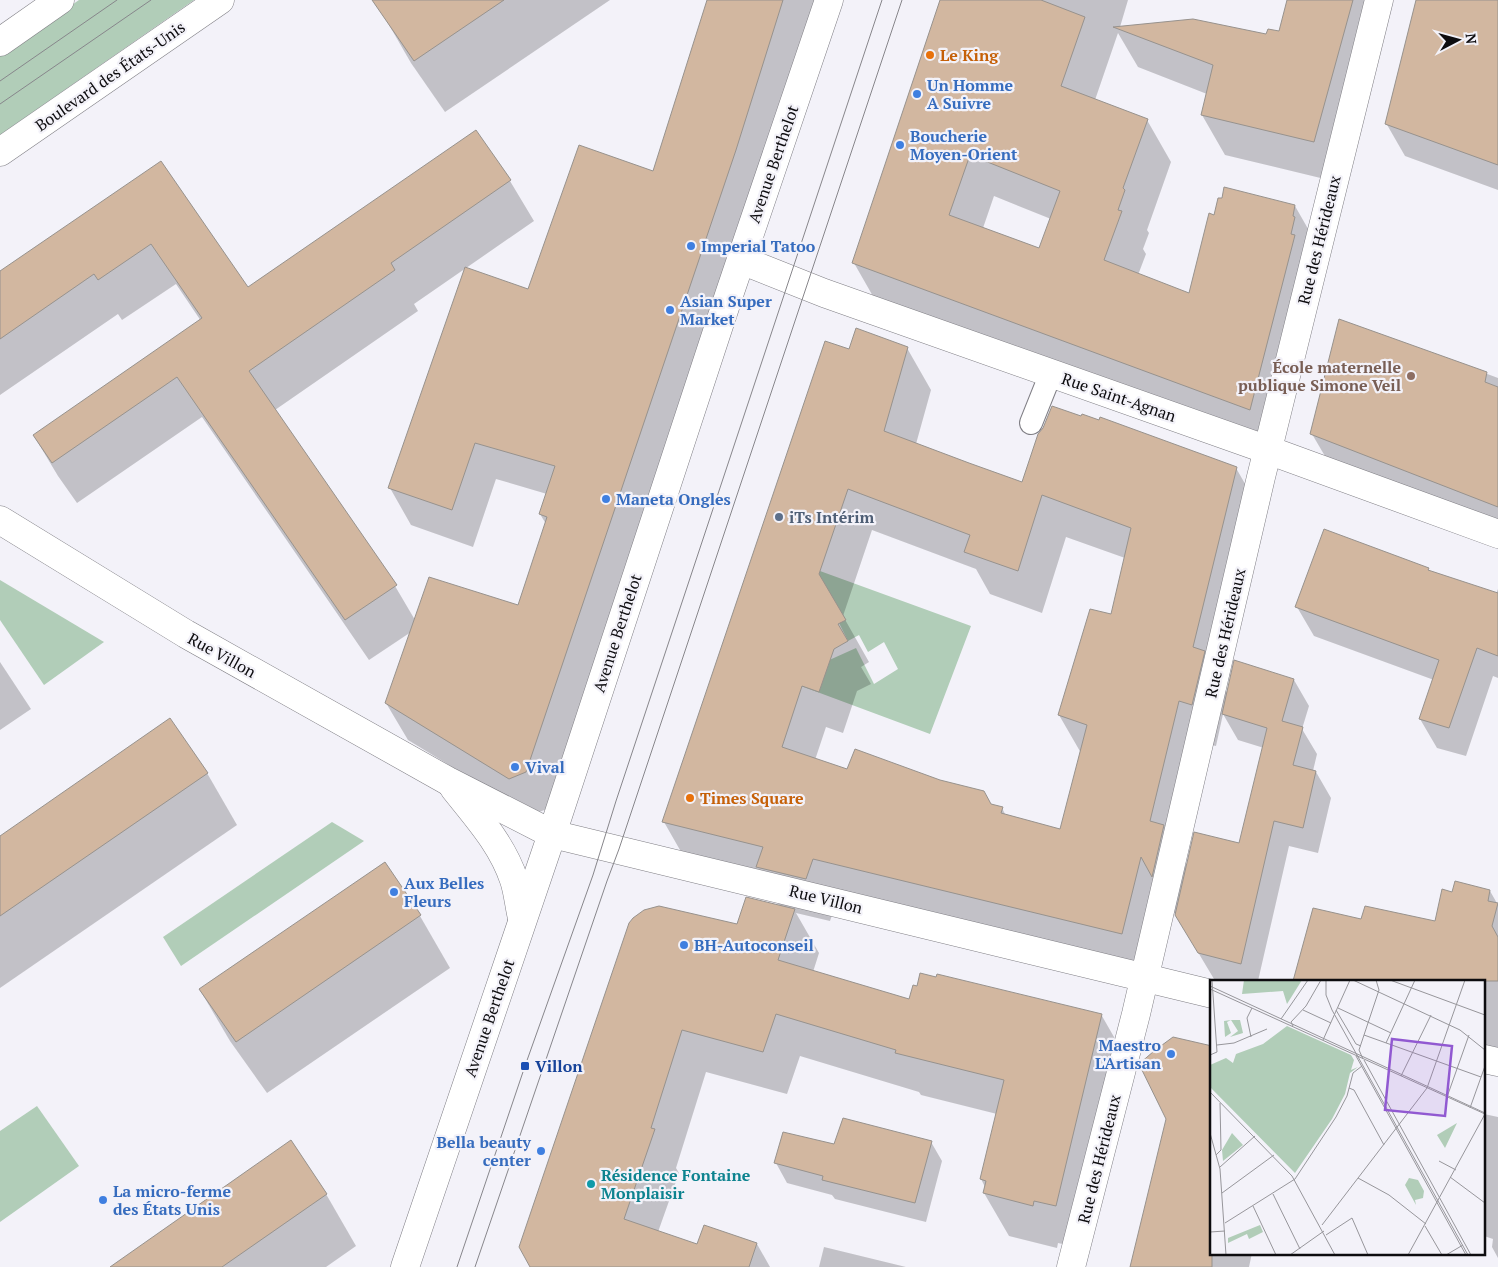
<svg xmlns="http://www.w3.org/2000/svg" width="1498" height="1267" font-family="'PT Serif',serif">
<rect width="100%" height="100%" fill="#f3f2f9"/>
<!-- green -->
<g fill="#b1cdb8">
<polygon points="79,0 194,0 0,135 0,55"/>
<polygon points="820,571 971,626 930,734 785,680 856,648 874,684 898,669 884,642 868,652 859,635 848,641 817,579"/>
<polygon points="0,580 104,642 44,685 0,620"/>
<polygon points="332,822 364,841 181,966 163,937"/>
<polygon points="37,1106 79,1166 0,1222 0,1131"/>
</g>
<!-- shadow -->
<g fill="#0003" fill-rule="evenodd">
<polygon points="397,0 610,0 445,112 411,63 381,11"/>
<polygon points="709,0 815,0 547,809 531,815 408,740 386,703 411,632 369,660 202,417 77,503 58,476 34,436 201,321 176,284 122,320 118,314 0,395 0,273 161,163 248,289 476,132 510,181 534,221 414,304 418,311 275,410 395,586 415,620 519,607 546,524 540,514 547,494 496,479 473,547 411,525 390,488 529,291 654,172"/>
<path d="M 941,0 L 1128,0 L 1120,27 L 1267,36 L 1280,33 L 1288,0 L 1386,0 L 1337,182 L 1225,155 L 1202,115 L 1207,94 L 1138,67 L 1118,33 L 1095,100 L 1147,120 L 1171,162 L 1147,230 L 1149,233 L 1143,249 L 1146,254 L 1138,275 L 1190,294 L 1215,216 L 1295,206 L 1319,248 L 1274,452 L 878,305 L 854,263 ZM 994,196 L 1051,219 L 1040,249 L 983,228 Z"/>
<polygon points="1417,0 1498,0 1498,190 1405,156 1386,123"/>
<path d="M 907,348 L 931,390 L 916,444 L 1023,484 L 1236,468 L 1260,510 L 1219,678 L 1228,694 L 1235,662 L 1294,680 L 1309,706 L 1302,729 L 1317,754 L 1313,771 L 1316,772 L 1331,798 L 1318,853 L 1289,846 L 1258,981 L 1214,979 L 1165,897 L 1146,976 L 837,900 L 830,921 L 796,913 L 819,953 L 813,972 L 910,1001 L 918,988 L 937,979 L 938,975 L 1102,1016 L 1126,1058 L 1080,1248 L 1058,1243 L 1057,1248 L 1009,1236 L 984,1193 L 985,1187 L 981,1179 L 997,1114 L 921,1095 L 919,1092 L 800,1056 L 787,1094 L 706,1072 L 676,1168 L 679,1173 L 658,1232 L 698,1246 L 757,1244 L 770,1267 L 532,1267 L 639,915 L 653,908 L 659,907 L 738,926 L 780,907 L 766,883 L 688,864 L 664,822 L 850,351 ZM 872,530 L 976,569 L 990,594 L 1042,613 L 1066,537 L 1125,558 L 1112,615 L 1059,715 L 1081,753 L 1061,830 L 1006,816 L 1002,808 L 848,771 L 815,760 L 826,727 L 843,733 L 857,691 L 871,684 L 861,667 L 869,662 L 843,616 ZM 1223,714 L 1238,740 L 1264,748 L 1240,845 L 1187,868 L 1177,850 L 1203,743 L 1216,746 Z"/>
<polygon points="1482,372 1498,378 1498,529 1329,463 1312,434"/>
<polygon points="1428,569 1429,571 1496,594 1498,589 1498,678 1493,676 1466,756 1437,748 1420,719 1434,680 1314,636 1297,607"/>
<polygon points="0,662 31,709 0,730"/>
<polygon points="207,773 237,825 0,988 0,837"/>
<polygon points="384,863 420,916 450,968 267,1093 230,1041 200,990"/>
<polygon points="1490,891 1498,905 1498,1070 1484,1067 1484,981 1362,921 1436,923 1453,893"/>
<polygon points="1155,1052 1212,1253 1252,1253 1249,1267 1131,1267 1167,1119"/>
<polygon points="1484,1114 1498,1117 1498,1258 1492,1247 1493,1239 1484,1236"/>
<polygon points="931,1142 942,1161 926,1222 835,1199 832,1195 787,1183 776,1163 835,1146"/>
<polygon points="326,1194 356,1246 326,1267 112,1267"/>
<polygon points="824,1247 906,1267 819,1267"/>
</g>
<!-- building -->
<g fill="#d2b7a0" stroke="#97928d" fill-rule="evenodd">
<polygon points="372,0 504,0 414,61"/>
<polygon points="707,0 783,0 736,150 526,772 509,779 385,703 429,577 518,605 547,517 539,514 555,466 475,443 452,510 388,488 465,267 528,289 579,145 653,171"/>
<path d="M 940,0 L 1041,0 L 1085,17 L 1061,86 L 1148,119 L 1123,188 L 1125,190 L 1118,210 L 1122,211 L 1104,260 L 1189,293 L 1209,213 L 1214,215 L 1218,198 L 1222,198 L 1224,187 L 1295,205 L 1293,216 L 1295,217 L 1291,234 L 1295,235 L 1250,410 L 852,263 ZM 970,155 L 1060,191 L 1039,248 L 949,215 Z"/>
<polygon points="1287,0 1353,0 1314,142 1201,115 1213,65 1113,27 1193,19 1266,34 1268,29 1279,31"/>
<polygon points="1416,0 1498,0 1498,165 1385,124"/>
<polygon points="476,130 511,180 391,263 395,270 249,371 397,585 345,620 177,377 52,463 33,435 202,318 151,244 98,280 94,274 0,339 0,271 161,161 248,287"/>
<polygon points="1339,319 1487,372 1485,382 1498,387 1498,507 1310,434"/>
<path d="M 856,328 L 908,347 L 884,431 L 969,463 L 1022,482 L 1038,434 L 1043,428 L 1052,406 L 1081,416 L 1082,414 L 1099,420 L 1100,417 L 1237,467 L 1193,647 L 1205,651 L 1192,705 L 1179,701 L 1150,821 L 1164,825 L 1152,877 L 1141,857 L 1122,934 L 813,859 L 806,879 L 756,867 L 763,847 L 662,822 L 825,341 L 849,349 ZM 848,489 L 970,535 L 964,552 L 1018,571 L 1042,495 L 1131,528 L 1111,614 L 1090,609 L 1058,715 L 1087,725 L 1060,829 L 1001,813 L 1003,807 L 991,804 L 984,791 L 940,780 L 855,749 L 847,769 L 782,747 L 802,686 L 819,692 L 834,649 L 848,641 L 838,624 L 846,620 L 819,574 Z"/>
<polygon points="1324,529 1429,568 1428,570 1498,593 1498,656 1477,648 1449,728 1419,719 1439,660 1295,607"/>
<polygon points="1234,660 1294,679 1282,721 1303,727 1293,765 1316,771 1303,828 1274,821 1241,964 1198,953 1175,915 1194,832 1239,843 1267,728 1222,714"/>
<polygon points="170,718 208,773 0,916 0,836"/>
<polygon points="385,862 421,915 236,1042 199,989"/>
<polygon points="1455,881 1490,890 1488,901 1498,903 1492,926 1498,937 1498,981 1293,981 1313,908 1361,919 1365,906 1435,921 1442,889 1452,892"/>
<polygon points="746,897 795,909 778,960 909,999 913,985 917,986 920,973 936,977 937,974 1102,1014 1056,1206 1034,1201 1033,1206 983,1193 986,1181 980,1179 1004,1080 895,1053 896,1050 776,1014 763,1052 682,1030 651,1128 655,1129 624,1219 697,1244 704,1225 757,1243 749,1267 530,1267 519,1247 629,923 633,918 644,910 659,906 737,924"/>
<polygon points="1173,1037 1212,1046 1212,1267 1130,1267 1166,1119 1139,1064 1154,1051"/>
<polygon points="843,1118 932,1141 915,1203 822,1180 823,1176 774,1163 783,1132 834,1144"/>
<polygon points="291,1140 327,1194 222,1267 110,1267"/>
</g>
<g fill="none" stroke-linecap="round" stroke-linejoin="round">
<!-- service casing -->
<g stroke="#7f7e84" stroke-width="24">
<polyline id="service" points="1031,423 1051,373"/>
</g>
<!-- minor casing -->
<g stroke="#7f7e84" stroke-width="29">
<g id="minor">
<polyline points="741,260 824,293 1268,450 1498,534"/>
<polyline points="0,520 186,634 448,781 552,834 1212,994"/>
<path d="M 454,788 C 477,817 502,844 514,880 C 518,892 519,906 522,918"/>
<polyline points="1484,1059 1498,1062"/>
<polyline points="1071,1267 1136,1014 1261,477 1379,0"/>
</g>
</g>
<!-- secondary casing -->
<g stroke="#7f7e84" stroke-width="29">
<g id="secondary">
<polyline points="0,42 60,0"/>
<polyline points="0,152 220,0"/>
</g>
</g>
<!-- primary casing -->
<g stroke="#7f7e84" stroke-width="29">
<polyline id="primary" points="405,1267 552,834 729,295 829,0"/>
</g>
<!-- service -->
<use href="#service" stroke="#fff" stroke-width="22"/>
<!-- minor -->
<use href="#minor" stroke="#fff" stroke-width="28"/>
<!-- secondary -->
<use href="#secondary" stroke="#fff" stroke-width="28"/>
<!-- primary -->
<use href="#primary" stroke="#fff" stroke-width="28"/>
<!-- tram -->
<g stroke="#87868b" stroke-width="1">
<polyline points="0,81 117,0"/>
<polyline points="0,104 151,0"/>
<polyline points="457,1267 525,1066 593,875 616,801 882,0"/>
<polyline points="475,1267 607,881 619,849 902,0"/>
</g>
</g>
<!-- markers -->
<g fill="#e8710a" stroke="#f3f2f9" stroke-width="2">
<circle cx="930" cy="55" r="5"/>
<circle cx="690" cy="798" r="5"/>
</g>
<g fill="#3f7fe0" stroke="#f3f2f9" stroke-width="2">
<circle cx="917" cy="94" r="5"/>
<circle cx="900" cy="145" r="5"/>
<circle cx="691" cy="246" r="5"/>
<circle cx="670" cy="310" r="5"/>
<circle cx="606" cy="499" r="5"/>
<circle cx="515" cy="767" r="5"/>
<circle cx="394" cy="892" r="5"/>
<circle cx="684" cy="945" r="5"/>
<circle cx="1171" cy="1054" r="5"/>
<circle cx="541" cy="1151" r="5"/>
<circle cx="103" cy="1200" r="5"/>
</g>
<circle fill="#8d6e63" stroke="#f3f2f9" stroke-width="2" cx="1411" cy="376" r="5"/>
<circle fill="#5c6f8a" stroke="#f3f2f9" stroke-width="2" cx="779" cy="517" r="5"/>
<rect fill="#1a4fb4" stroke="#f3f2f9" stroke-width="2" x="520" y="1061" width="10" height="10" rx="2.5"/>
<circle fill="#0f9aa8" stroke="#f3f2f9" stroke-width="2" cx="591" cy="1184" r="5"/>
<g text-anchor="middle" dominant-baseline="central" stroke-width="4.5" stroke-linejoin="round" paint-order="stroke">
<!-- food labels -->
<g font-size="16" font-weight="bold" fill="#c56008" stroke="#f3f2f9" text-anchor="start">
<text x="940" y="55">Le King</text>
<text x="700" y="798">Times Square</text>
</g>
<!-- street labels -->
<g font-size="16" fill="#0d0c0f" stroke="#f3f2f9">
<text transform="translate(110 76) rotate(-35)">Boulevard des États-Unis</text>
<text transform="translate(773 164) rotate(-71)">Avenue Berthelot</text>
<text transform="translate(1319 240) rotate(-76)">Rue des Hérideaux</text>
<text transform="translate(1119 397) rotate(19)">Rue Saint-Agnan</text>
<text transform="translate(617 633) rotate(-72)">Avenue Berthelot</text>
<text transform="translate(1225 633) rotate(-77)">Rue des Hérideaux</text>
<text transform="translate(222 655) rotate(29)">Rue Villon</text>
<text transform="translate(826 899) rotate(14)">Rue Villon</text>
<text transform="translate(489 1018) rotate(-71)">Avenue Berthelot</text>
<text transform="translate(1099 1159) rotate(-76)">Rue des Hérideaux</text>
</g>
<!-- shop labels -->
<g font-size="16" font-weight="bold" fill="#366cbe" stroke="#f3f2f9" text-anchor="start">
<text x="927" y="85">Un Homme<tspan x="927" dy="18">A Suivre</tspan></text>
<text x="910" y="136">Boucherie<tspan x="910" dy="18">Moyen-Orient</tspan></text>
<text x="701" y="246">Imperial Tatoo</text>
<text x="680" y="301">Asian Super<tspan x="680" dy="18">Market</tspan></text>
<text x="616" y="499">Maneta Ongles</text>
<text x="525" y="767">Vival</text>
<text x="404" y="883">Aux Belles<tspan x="404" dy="18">Fleurs</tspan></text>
<text x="694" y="945">BH-Autoconseil</text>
<text x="1161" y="1045" text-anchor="end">Maestro<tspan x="1161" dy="18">L'Artisan</tspan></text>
<text x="531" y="1142" text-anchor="end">Bella beauty<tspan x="531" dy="18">center</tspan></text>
<text x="113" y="1191">La micro-ferme<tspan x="113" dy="18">des États Unis</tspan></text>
</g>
<!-- education labels -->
<g font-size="16" font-weight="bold" fill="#785e54" stroke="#f3f2f9" text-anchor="end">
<text x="1401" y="367">École maternelle<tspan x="1401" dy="18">publique Simone Veil</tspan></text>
</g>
<!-- service labels -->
<g font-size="16" font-weight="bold" fill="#4e5e75" stroke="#f3f2f9" text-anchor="start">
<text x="789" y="517">iTs Intérim</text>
</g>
<!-- transit labels -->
<g font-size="16" font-weight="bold" fill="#164399" stroke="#f3f2f9" text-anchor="start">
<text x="535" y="1066">Villon</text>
</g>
<!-- culture labels -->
<g font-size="16" font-weight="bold" fill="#0d838f" stroke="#f3f2f9" text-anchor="start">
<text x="601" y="1175">Résidence Fontaine<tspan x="601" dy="18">Monplaisir</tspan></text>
</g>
</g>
<!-- overview -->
<g transform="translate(1210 980)">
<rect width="275" height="275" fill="#f3f2f9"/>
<path d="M 34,0 L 92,0 L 77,24 L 73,11 L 32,14 ZM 21,40 L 30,40 L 33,53 L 20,57 L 28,51 L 21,40 L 17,42 L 21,53 L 15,57 L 14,41 ZM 77,46 L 141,75 L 144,80 L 141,90 L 148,87 L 140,93 L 135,114 L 122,139 L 85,193 L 0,107 L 0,85 L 16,78 L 23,83 L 26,74 L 53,64 ZM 247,143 L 235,168 L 227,155 ZM 22,153 L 33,165 L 13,181 L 12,170 ZM 199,198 L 208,200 L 214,211 L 213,218 L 205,220 L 206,225 L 195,205 ZM 50,245 L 53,252 L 39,259 L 37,254 L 18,263 L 18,258 Z" fill="#b1cdb8"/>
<path fill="none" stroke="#97969b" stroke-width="1" d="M 116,0 L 116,15 L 122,30 L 258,275M 143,0 L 250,50 L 275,70M 180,0 L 275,35M 0,6 L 275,133M 0,9 L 275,134M 128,28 L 181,53M 93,30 L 121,43M 126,30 L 146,64 L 151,66M 71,39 L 98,0M 83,46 L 81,42 L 96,26 L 111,0M 154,55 L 271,97M 41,57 L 37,38 L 42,28M 113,60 L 140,0M 176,63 L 205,0M 7,65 L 24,63 L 57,49M 0,75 L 7,72 L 2,0M 146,76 L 256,275M 153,79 L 149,70 L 169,10 L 166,0M 154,80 L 261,275M 191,96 L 221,35M 139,108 L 144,110 L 174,165M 0,112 L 82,196 L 125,275M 237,117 L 259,55M 260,128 L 275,86M 0,153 L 10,189 L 16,275M 6,175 L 11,170 L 10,123M 229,181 L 246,190M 10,187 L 45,156M 240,197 L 275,223M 148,198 L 179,215 L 216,244M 12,213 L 64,175M 63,214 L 90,269M 43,226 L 66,275M 15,243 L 85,199 L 126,137 L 137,116 L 143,93 L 152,86M 112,245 L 217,108 L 255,0M 215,246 L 232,275M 0,252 L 15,251M 116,255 L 142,238 L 158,275M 80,275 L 114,251M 198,275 L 275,134M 236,275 L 253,265"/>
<path fill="#9159d1" fill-opacity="0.15" stroke="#9159d1" stroke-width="2.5" d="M 182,59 L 242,66 L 235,136 L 175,130 Z"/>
<rect width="275" height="275" fill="none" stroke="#0d0c0f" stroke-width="2.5"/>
</g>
<!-- north arrow -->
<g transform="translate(1458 40) rotate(84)" stroke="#f3f2f9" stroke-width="4" paint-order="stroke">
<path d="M0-4L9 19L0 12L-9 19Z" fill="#0d0c0f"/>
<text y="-8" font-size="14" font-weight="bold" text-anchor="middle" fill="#0d0c0f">N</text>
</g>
</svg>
